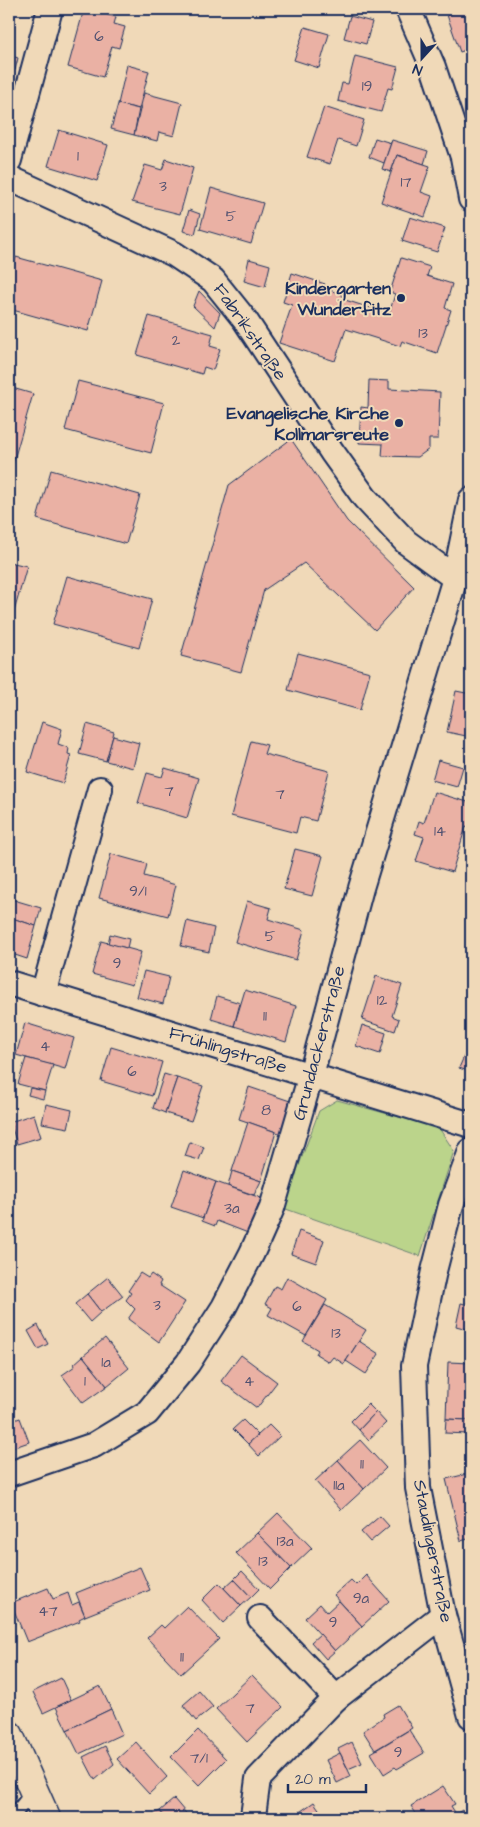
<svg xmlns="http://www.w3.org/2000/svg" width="480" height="1827" font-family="'Architects Daughter',sans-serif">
<rect width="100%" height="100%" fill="#f0d9b8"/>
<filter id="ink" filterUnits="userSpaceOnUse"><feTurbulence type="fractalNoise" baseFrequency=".02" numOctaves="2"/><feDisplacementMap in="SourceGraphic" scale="10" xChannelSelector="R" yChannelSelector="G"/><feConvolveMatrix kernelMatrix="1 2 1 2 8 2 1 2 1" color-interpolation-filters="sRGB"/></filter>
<g filter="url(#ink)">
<!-- green -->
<polygon fill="#bbd48b" stroke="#6b8274" points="337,1100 439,1128 454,1151 420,1256 283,1208 319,1111"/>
<!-- building -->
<g fill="#eab1a4" stroke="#1b2f5e">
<polygon points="84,9 116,17 114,24 125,27 119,48 112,46 103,77 68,67"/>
<polygon points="464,9 471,9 471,48 460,52 447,15"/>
<polygon points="350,16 372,22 366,44 344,38"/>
<polygon points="9,18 14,20 9,36"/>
<polygon points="305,27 329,34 319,68 294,60"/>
<polygon points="9,55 18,58 15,70 9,68"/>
<polygon points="355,56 398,67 392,89 388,88 381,112 338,101 342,83 348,84"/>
<polygon points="127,65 149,71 139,109 118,104"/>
<polygon points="144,93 182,103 174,136 159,132 157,141 134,135"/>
<polygon points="118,104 139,109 134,135 111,129"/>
<polygon points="324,107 364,120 356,146 338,140 330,164 307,157"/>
<polygon points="59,130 108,145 97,181 48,166"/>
<polygon points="375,138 391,143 384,163 369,157"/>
<polygon points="392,140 428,151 424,164 397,155 391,172 382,169"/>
<polygon points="397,155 430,166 421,192 432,196 425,217 381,202"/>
<polygon points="166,159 193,168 180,214 132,202 145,165 162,170"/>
<polygon points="211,188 263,203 251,244 200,229"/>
<polygon points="189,210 200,214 195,234 183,231"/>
<polygon points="410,217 445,228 437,252 402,241"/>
<polygon points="16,257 102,281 88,331 9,309 9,281"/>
<polygon points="401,258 430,267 427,276 452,284 445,308 451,310 437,353 402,341 400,346 346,329 335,361 279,343 292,305 283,302 292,273 325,284 324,288 343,295 342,299 389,314 395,294 390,292"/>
<polygon points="249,259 270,265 265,287 244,281"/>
<polygon points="199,291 220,313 215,327 193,306"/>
<polygon points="149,316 213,334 210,346 220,349 213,370 204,367 202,374 137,355"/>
<polygon points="369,380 389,381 389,389 440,392 438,439 429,439 429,449 418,457 382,456 383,444 359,443 361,407 368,408"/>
<polygon points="78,381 164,403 151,453 65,430"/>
<polygon points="9,387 33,394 9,477"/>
<polygon points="291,439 347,521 414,587 375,630 304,563 264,590 241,672 181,656 229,485"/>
<polygon points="51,470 140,495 126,544 37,519"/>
<polygon points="9,562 27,566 13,615 9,614"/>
<polygon points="67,576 152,599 139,648 53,624"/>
<polygon points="298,653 370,672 360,710 288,690"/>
<polygon points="456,691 471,694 471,737 447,732"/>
<polygon points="42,722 62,729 58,744 69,748 68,754 71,755 63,783 27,772"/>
<polygon points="87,724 114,732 106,761 79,754"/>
<polygon points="113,736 139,743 133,768 106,761"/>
<polygon points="251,741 267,745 264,754 329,771 316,821 300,817 296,833 231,816"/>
<polygon points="469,745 471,746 471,768 465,766"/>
<polygon points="438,760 463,767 457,787 432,780"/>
<polygon points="165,768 199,778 187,818 138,803 147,773 162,777"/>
<polygon points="434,792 471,803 471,828 466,826 452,872 416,861 424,837 415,834 419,821 424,823"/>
<polygon points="295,849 323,856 312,896 284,889"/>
<polygon points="111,854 147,864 144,876 176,885 168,916 99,898"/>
<polygon points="9,893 14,897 14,900 41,908 36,926 9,917"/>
<polygon points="247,901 271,908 268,919 304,930 296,960 235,942"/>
<polygon points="9,917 36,926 27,959 9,953"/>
<polygon points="187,921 214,928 209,952 181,946"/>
<polygon points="110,934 129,939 127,948 108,944"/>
<polygon points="101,941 141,952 132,985 92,974"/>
<polygon points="144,971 169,977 163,1004 137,997"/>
<polygon points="376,976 402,985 392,1016 399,1019 395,1031 362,1020"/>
<polygon points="245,990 296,1006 286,1042 234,1026"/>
<polygon points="217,996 240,1003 234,1026 211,1019"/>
<polygon points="25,1023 74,1038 65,1069 16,1055"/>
<polygon points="362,1025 386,1033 380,1054 356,1046"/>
<polygon points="469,1045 471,1046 471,1072 459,1068"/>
<polygon points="111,1047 162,1062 152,1096 101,1081"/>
<polygon points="26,1058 53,1065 45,1091 18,1084"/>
<polygon points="164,1074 177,1078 165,1113 153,1108"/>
<polygon points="177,1078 203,1086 191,1121 165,1113"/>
<polygon points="249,1087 293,1102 282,1134 239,1119"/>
<polygon points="30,1088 45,1091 43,1099 28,1095"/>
<polygon points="46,1104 72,1110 68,1128 42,1123"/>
<polygon points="34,1114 41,1137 17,1144 10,1122"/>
<polygon points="248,1122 276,1132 261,1181 232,1171"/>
<polygon points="190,1142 204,1147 199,1160 185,1156"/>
<polygon points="184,1170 216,1182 203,1218 171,1207"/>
<polygon points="232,1171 261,1181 254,1195 228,1186"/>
<polygon points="216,1182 261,1198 248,1233 217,1221 215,1226 202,1221"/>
<polygon points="299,1231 324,1240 316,1263 291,1254"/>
<polygon points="471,1263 471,1284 466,1283"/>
<polygon points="140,1273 148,1278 151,1274 161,1281 159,1285 185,1302 159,1342 128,1319 135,1309 126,1300 131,1293 128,1291"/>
<polygon points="108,1277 123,1296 101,1312 87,1294"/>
<polygon points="287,1277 327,1300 306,1336 268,1315 272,1308 265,1304 275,1286 281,1289"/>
<polygon points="87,1294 101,1312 90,1322 75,1304"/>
<polygon points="471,1295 471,1330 456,1326 461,1303 469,1305"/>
<polygon points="325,1305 366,1330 344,1364 333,1357 329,1362 316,1354 318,1350 303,1341"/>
<polygon points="38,1325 48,1344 38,1349 28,1331"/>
<polygon points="105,1338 129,1368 107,1386 83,1356"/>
<polygon points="359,1341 379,1354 366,1374 346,1361"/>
<polygon points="241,1355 277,1382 257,1408 221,1381"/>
<polygon points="83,1356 107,1386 83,1403 62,1375 75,1366 74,1364"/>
<polygon points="448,1362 471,1363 471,1427 468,1427 468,1420 446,1419"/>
<polygon points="368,1404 376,1412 359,1430 351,1421"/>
<polygon points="376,1412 386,1423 368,1440 359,1430"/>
<polygon points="20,1418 29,1442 9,1449 9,1422"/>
<polygon points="446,1419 468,1420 468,1434 445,1433"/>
<polygon points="243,1420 258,1435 248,1444 233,1429"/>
<polygon points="269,1425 280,1436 259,1456 248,1444"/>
<polygon points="360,1440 386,1468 364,1489 338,1460"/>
<polygon points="338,1460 364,1489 341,1510 315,1481"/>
<polygon points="471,1473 471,1538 461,1541 446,1479"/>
<polygon points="278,1513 312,1548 291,1568 257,1533"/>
<polygon points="380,1516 389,1526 370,1542 361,1532"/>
<polygon points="257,1533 291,1568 270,1589 236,1553"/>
<polygon points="140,1567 150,1590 85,1616 76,1593"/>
<polygon points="242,1571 259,1589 251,1597 234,1579"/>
<polygon points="366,1575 389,1601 362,1626 334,1595 351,1580 356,1585"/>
<polygon points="234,1579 251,1597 241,1606 224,1588"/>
<polygon points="219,1583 241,1606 223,1623 202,1600"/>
<polygon points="48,1588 53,1599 68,1593 72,1605 79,1602 85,1616 79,1619 80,1621 27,1642 11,1603"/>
<polygon points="339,1601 362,1626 335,1651 305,1618 320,1604 327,1612"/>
<polygon points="187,1606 219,1639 181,1674 147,1638 161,1625 164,1628"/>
<polygon points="320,1634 335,1651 326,1659 311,1642"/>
<polygon points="252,1675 283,1707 247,1742 216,1709"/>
<polygon points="61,1678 71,1700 43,1713 33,1692"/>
<polygon points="100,1686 111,1709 67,1730 56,1707"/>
<polygon points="199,1691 213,1707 196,1721 183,1705"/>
<polygon points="398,1705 412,1728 375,1750 363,1731 384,1717 383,1714"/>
<polygon points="111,1709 122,1734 79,1754 67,1730"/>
<polygon points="198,1730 226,1759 199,1786 171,1757"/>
<polygon points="409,1730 424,1753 397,1769 395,1767 384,1774 371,1753"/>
<polygon points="136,1742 167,1777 149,1794 117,1759"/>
<polygon points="352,1742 362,1763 348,1769 338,1749"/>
<polygon points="105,1746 114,1764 95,1780 83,1757"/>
<polygon points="340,1753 351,1776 337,1783 326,1760"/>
<polygon points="443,1786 455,1804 451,1806 456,1814 462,1810 468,1818 419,1818 411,1806"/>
<polygon points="174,1799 190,1818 165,1818 160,1811"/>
<polygon points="314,1802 325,1818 291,1818"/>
<polygon points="160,1811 165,1818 146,1818"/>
<polygon points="129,1814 131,1818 120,1818"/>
</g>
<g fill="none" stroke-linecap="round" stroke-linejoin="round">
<!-- service casing -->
<g stroke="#1b2f5e" stroke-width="16">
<polyline id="service" points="12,1818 33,1791"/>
</g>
<!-- minor casing -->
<g stroke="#1b2f5e" stroke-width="28">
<g id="minor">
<polyline points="408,9 433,67 463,157 471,199"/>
<polyline points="9,160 50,9"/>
<polyline points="9,178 174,254 213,280 245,320 332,452 365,498 406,542 455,578"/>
<polyline points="9,983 471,1125"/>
<polyline points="43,994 100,789"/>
<polyline points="471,1151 451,1205 434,1271 414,1366 418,1488 443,1615 471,1716"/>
<polyline points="9,1474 94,1445 147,1413 188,1363 224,1307 252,1253 272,1208 311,1075 361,888 455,578 471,500"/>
<polyline points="260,1618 336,1698"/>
<polyline points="254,1818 253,1816 258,1779 336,1698 443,1615"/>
</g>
</g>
<!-- secondary casing -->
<g stroke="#1b2f5e" stroke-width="31">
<polyline id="secondary" points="9,1735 46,1818"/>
</g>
<!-- service -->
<use href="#service" stroke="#f0d9b8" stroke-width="12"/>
<!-- minor -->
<use href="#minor" stroke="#f0d9b8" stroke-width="24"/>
<!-- secondary -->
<use href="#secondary" stroke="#f0d9b8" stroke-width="28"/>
</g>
</g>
<!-- markers -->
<g fill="#1b2f5e" stroke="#f0d9b8" stroke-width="2">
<circle cx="401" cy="298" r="5"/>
<circle cx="399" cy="423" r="5"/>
</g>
<g text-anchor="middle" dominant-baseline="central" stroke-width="4" stroke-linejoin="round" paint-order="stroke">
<!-- number labels -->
<g font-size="15" fill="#4f5070">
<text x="99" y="36">6</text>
<text x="367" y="86">19</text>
<text x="78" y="156">1</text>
<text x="406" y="182">17</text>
<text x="163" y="186">3</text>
<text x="231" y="216">5</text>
<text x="423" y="333">13</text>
<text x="176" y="340">2</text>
<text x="169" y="791">7</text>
<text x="280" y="794">7</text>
<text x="440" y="831">14</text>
<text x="138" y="891">9/1</text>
<text x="270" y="936">5</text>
<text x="117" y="963">9</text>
<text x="382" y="1000">12</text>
<text x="265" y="1016">11</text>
<text x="45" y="1046">4</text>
<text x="132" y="1071">6</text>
<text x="266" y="1110">8</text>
<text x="232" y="1208">3a</text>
<text x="157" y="1305">3</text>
<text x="297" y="1306">6</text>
<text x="336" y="1333">13</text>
<text x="106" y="1362">1a</text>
<text x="85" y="1381">1</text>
<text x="249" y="1381">4</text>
<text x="362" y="1464">11</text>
<text x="339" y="1485">11a</text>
<text x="285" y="1541">13a</text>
<text x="263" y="1561">13</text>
<text x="361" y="1598">9a</text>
<text x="48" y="1611">47</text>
<text x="333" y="1622">9</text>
<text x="182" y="1657">11</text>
<text x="250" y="1708">7</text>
<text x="398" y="1752">9</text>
<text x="199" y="1758">7/1</text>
</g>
<!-- poi labels -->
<g font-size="18" font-weight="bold" fill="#1b2f5e" stroke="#f0d9b8" text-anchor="end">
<text x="391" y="288">Kindergarten<tspan x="391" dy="21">Wunderfitz</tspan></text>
<text x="389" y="413">Evangelische Kirche<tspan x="389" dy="21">Kollmarsreute</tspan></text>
</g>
<!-- street labels -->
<g font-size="18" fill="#1b2f5e" stroke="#f0d9b8">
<text transform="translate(250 332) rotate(55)">Fabrikstraße</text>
<text transform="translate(319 1043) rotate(-75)">Grundackerstraße</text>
<text transform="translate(228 1050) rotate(17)">Frühlingstraße</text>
<text transform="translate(433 1551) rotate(79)">Staudingerstraße</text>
</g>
</g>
<!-- margin -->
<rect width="480" height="1827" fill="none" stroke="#f0d9b8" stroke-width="30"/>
<rect x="15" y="15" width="450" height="1797" fill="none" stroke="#1b2f5e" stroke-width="2" filter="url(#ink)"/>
<!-- north arrow -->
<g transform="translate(422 58) rotate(201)" stroke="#f0d9b8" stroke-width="4" paint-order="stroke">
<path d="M0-4L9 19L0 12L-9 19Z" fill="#1b2f5e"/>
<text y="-8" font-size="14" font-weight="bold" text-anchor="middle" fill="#1b2f5e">N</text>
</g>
<!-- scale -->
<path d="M288 1784v8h78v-8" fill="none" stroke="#1b2f5e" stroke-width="2.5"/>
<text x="295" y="1784" font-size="15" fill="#1b2f5e" stroke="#f0d9b8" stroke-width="4" paint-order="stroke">20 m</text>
</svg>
